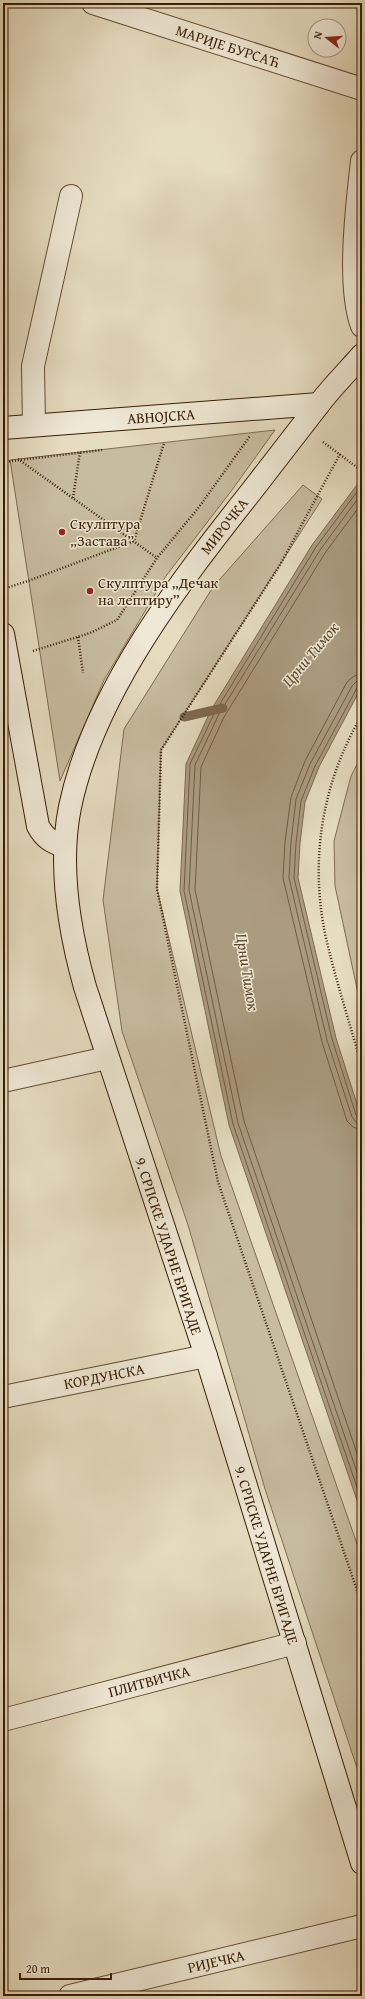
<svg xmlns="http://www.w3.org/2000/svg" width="365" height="1999" font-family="'Gentium Book Plus',serif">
<rect width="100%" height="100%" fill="#e6dcc0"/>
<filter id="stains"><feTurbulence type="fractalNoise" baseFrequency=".005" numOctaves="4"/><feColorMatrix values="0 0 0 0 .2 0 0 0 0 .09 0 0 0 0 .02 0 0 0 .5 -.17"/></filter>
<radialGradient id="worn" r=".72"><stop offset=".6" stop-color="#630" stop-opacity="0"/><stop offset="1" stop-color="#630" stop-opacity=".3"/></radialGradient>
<!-- green -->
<g fill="#c8bca0" stroke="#806c52">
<polygon points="275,430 232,490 166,576 104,680 60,781 10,460"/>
<polygon points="303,485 322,499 161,750 157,889 221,1156 362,1558 362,1783 265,1489 188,1225 122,1031 103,900 124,729 213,587"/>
<polygon points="362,755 362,1012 335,886 334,841 351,776"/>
</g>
<!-- water -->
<polygon fill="#ab9b80" stroke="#7d694e" points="362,478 362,686 319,767 305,802 300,843 298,878 336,1038 362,1120 362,1515 229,1125 180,891 186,764 211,710 312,545"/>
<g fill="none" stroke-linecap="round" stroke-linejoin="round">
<!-- shore -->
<g stroke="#725c42" stroke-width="1">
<polyline points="362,485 316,547 215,712 190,764 184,891 233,1124 362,1502"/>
<polyline points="362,493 320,550 219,714 195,765 189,890 238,1123 362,1487"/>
<polyline points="362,503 325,553 224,717 201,767 195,890 244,1121 362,1468"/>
<polyline points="362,674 354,676 347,682 305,761 291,797 285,842 283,878 322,1042 347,1121 353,1127 362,1130"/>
<polyline points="362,680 357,681 352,686 310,764 296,799 291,842 289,878 327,1040 352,1117 356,1122 362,1124"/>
<polyline points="362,685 357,688 315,766 301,801 296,843 294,878 332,1039 356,1115 362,1119"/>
</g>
<!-- stream -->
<polyline stroke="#7d694e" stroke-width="9" points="184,717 223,708"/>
<!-- street casing -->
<g stroke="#644d32" stroke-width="24">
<g id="street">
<polyline points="93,3 362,89"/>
<path d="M 362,161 C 357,205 347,286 362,326"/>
<polyline points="34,425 33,366 71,196"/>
<polyline points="3,1081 107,1058"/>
<polyline points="3,1397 206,1356"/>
<polyline points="3,1720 295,1643"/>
<polyline points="70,1996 362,1926"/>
</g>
</g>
<!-- secondary casing -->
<g stroke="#381d03" stroke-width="24">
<g id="secondary">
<path d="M 362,355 C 348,371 332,387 319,404 C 297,432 276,460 254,488 C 182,579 94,691 70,807 C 58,866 69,930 85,987 L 206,1356 L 362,1863"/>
<polyline points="3,428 319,404"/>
<path d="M 3,634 L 38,826 C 45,839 52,842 65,847"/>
</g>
</g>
<!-- path -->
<g stroke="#381d03" stroke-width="2.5" stroke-dasharray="1 2" stroke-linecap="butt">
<polyline points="323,442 362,471"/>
<polyline points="340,454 280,565 161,750 157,889 218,1182 362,1605"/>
<polyline points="18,459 157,558"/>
<polyline points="3,462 102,450"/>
<polyline points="73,498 80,452"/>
<polyline points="3,589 28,581 134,541 164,443"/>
<polyline points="78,637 83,673"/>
<polyline points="33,651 90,633 117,620 157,558 199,507 250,436"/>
<path d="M 362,715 C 322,782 309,861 326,938 C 336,981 350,1024 362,1067"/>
</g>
<!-- street -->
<use href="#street" stroke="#efe8d6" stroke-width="22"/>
<!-- secondary -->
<use href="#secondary" stroke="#efe8d6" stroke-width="22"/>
</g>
<!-- markers -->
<g fill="#8f2418" stroke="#efe8d6" stroke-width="1.5">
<circle cx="62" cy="532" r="4"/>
<circle cx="90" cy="591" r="4"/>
</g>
<g text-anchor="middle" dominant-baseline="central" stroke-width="3" stroke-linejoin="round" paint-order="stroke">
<!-- street labels -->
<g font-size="15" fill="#381d03" stroke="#efe8d6">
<text transform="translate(228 46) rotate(18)">МАРИЈЕ БУРСАЋ</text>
<text transform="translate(161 416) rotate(-4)">АВНОЈСКА</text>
<text transform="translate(224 526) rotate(-52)">МИРОЧКА</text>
<text transform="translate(169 1246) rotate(72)">9. СРПСКЕ УДАРНЕ БРИГАДЕ</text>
<text transform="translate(104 1376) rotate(-11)">КОРДУНСКА</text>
<text transform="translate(267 1555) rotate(73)">9. СРПСКЕ УДАРНЕ БРИГАДЕ</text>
<text transform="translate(149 1681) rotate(-15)">ПЛИТВИЧКА</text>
<text transform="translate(216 1961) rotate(-13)">РИЈЕЧКА</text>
</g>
<!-- poi labels -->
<g font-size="15" fill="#381d03" stroke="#efe8d6" text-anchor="start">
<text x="70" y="523">Скулптура<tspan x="70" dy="17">„Застава”</tspan></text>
<text x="98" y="582">Скулптура „Дечак<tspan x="98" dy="17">на лептиру”</tspan></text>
</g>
<!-- water labels -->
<g font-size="16" font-style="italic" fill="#60492f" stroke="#efe8d6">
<text transform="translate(310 654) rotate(-50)">Црни Тимок</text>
<text transform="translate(248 972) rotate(81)">Црни Тимок</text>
</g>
</g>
<!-- margin -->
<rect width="365" height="1999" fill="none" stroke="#e6dcc0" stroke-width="16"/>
<rect x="4" y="4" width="357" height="1991" fill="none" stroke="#381d03" stroke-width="2"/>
<rect x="8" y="8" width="349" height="1983" fill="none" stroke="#381d03"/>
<!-- north arrow -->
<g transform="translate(327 38) rotate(287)"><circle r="19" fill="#efe8d6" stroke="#a69782"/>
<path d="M0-3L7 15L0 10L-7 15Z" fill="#8f2418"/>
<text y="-6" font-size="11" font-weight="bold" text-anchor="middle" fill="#381d03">N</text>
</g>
<!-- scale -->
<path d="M20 1973v6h91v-6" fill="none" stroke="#381d03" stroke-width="2"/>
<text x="26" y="1973" font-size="12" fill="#381d03" stroke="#efe8d6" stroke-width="3" paint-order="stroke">20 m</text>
<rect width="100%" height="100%" filter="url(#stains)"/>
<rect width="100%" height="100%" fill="url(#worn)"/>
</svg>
